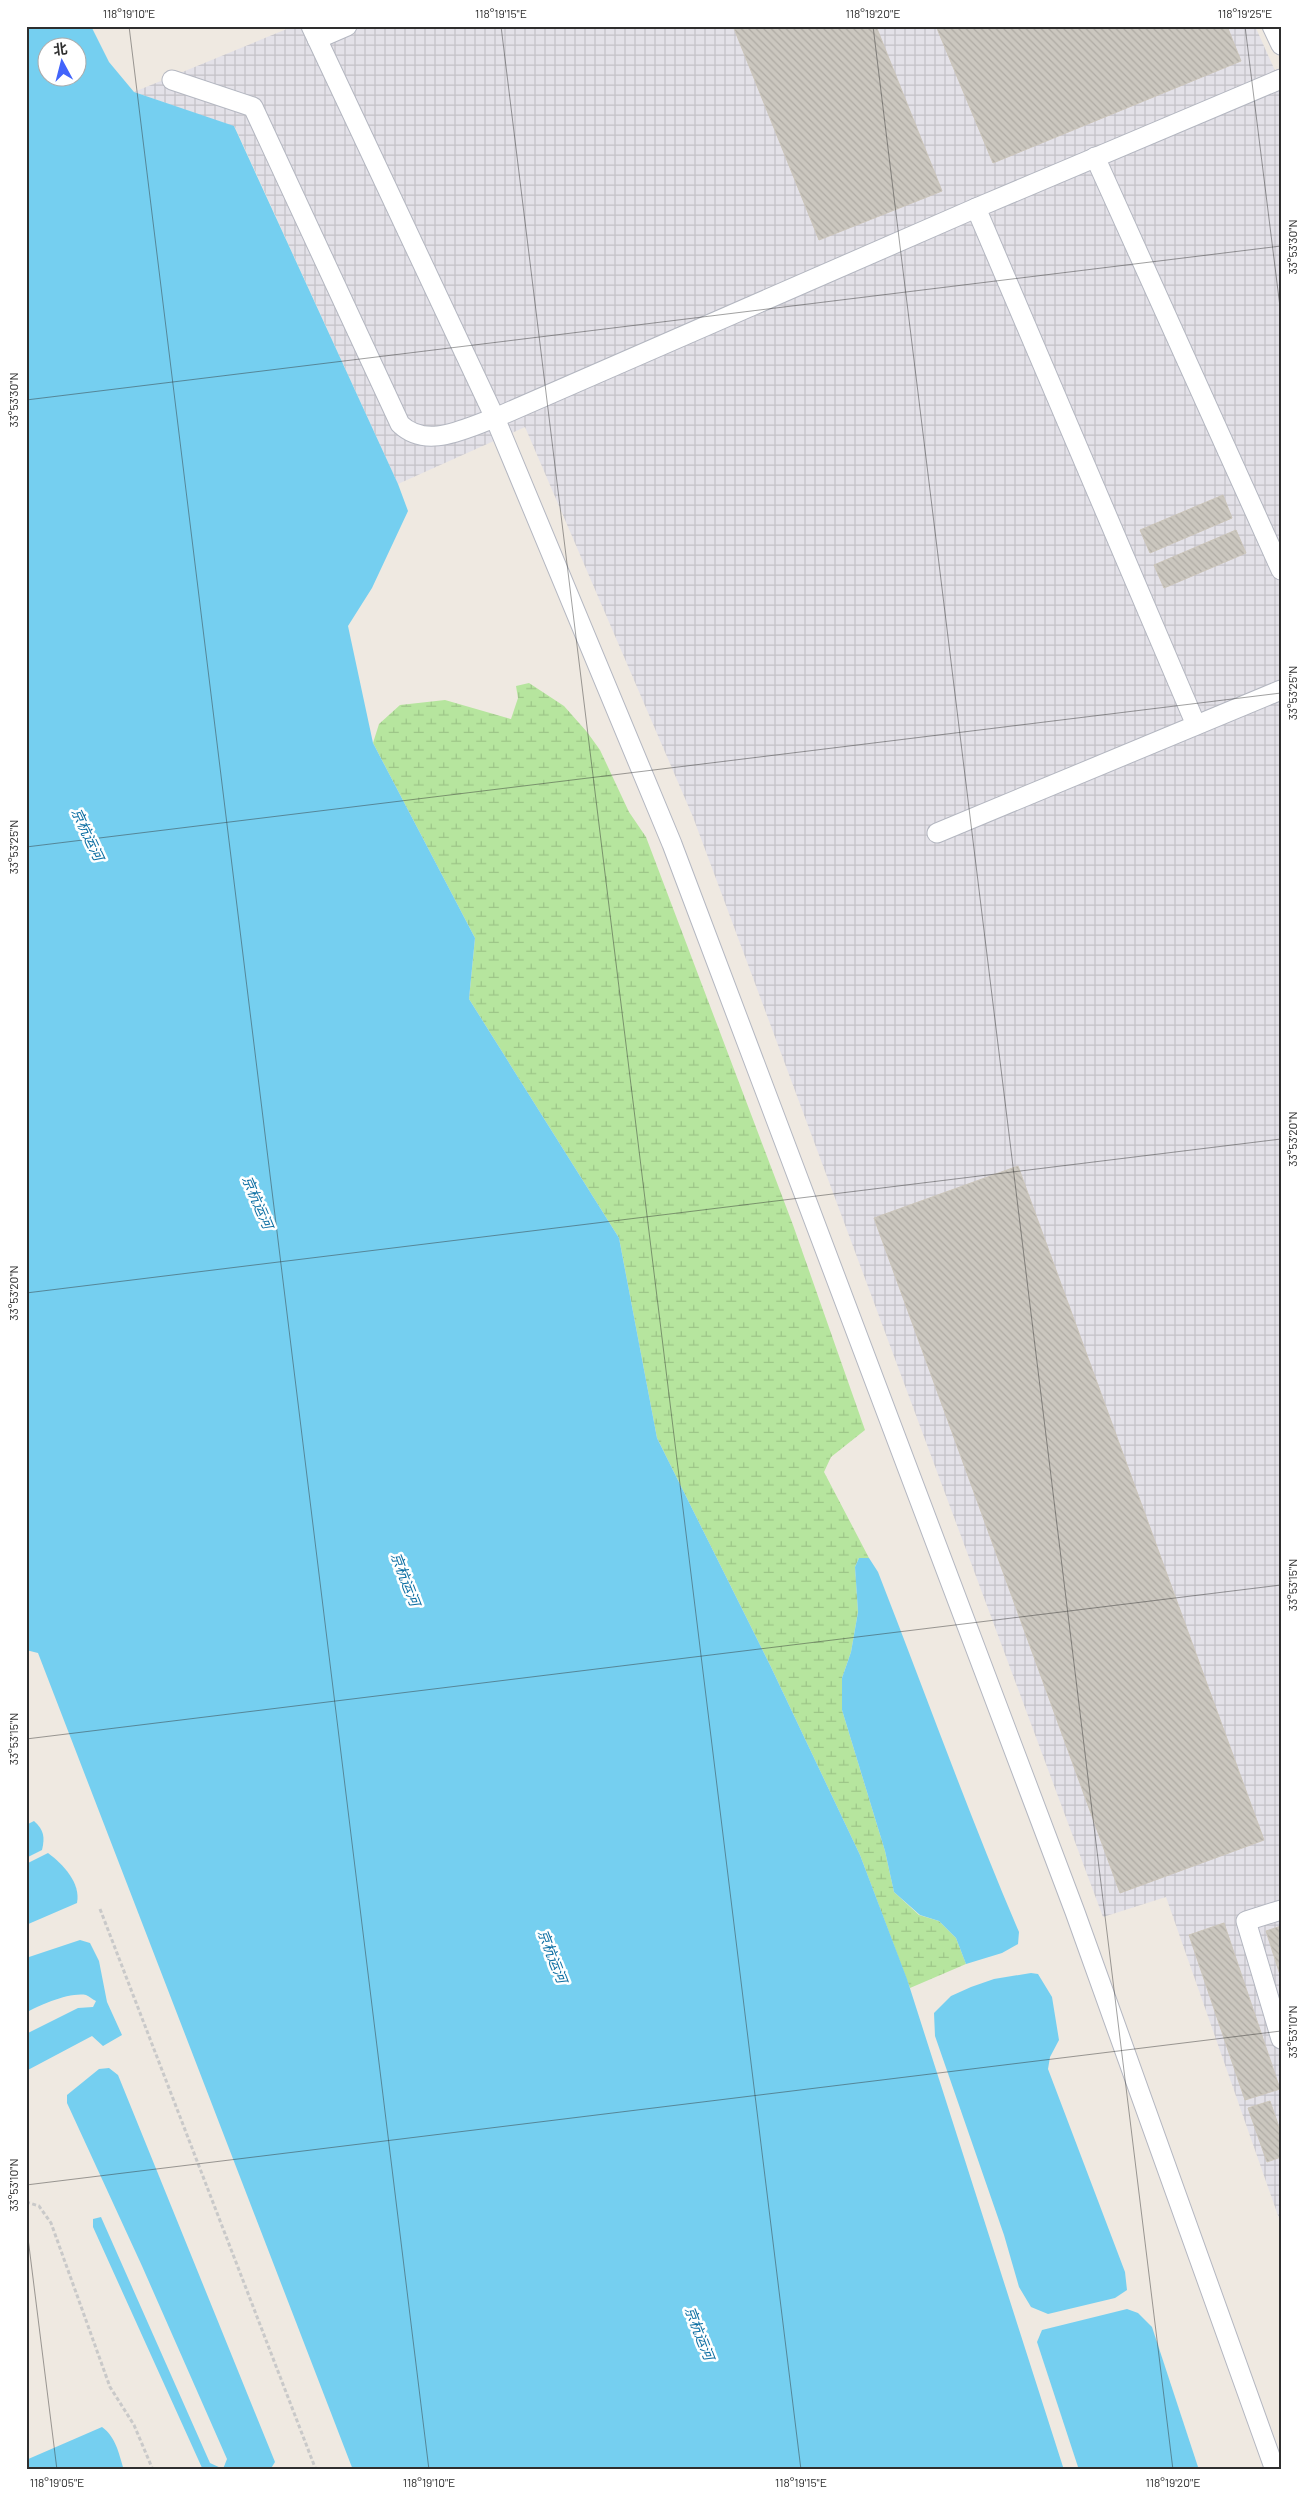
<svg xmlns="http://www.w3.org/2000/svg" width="1307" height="2496" font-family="Barlow,'Noto Sans SC',sans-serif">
<defs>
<pattern id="industrial-grid" width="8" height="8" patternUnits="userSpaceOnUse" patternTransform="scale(1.25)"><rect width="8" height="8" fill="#e3e1e8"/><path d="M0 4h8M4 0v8" fill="none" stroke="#c3c1c7"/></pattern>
<pattern id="wetland-marsh" width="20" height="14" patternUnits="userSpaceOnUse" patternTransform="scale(1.25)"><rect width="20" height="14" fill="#b6e59e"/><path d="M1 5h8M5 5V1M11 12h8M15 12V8" fill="none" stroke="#9dc588"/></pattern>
<pattern id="building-back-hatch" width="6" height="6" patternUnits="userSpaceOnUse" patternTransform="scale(1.25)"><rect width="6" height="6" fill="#cbc7bf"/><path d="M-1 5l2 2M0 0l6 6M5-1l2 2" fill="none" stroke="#afaba4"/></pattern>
</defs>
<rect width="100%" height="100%" fill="#efe9e1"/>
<!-- industrial -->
<polygon fill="url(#industrial-grid)" points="294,26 1255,26 1281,84 1281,2224 1166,1897 1103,1917 693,817 525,427 398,484 235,127 134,92"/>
<!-- wetland -->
<polygon fill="url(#wetland-marsh)" points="529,683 564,706 587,732 600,750 629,812 646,837 793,1225 865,1430 831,1457 824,1472 869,1558 859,1558 855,1567 858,1612 851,1652 842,1678 842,1710 885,1851 894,1892 919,1915 939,1921 956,1938 966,1964 910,1988 860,1855 770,1665 657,1438 619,1238 469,999 475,938 373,743 379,724 400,705 445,700 511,719 518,698 516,686"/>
<!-- water -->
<g fill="#75cff0" fill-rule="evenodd">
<path d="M 26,26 L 91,26 L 109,62 L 134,92 L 234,126 L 398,484 L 408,511 L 372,588 L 348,626 L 373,743 L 475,938 L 469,999 L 619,1238 L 657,1438 L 770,1665 L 860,1855 L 907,1979 L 1064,2470 L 353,2470 L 38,1653 L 26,1650 ZM 48,48 L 78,48 L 78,78 L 48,78 Z"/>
<path d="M 859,1558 L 869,1558 L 878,1572 C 925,1692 968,1813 1019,1932 L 1018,1944 L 1002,1953 L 966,1964 L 956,1938 L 939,1921 L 920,1915 L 894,1892 L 885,1851 L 842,1710 L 842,1678 L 851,1652 L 858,1612 L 855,1567 Z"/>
<path d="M 34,1821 C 44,1830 45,1837 42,1850 L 26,1858 L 26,1825 Z"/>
<path d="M 48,1853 C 63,1864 81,1883 77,1903 L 26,1925 L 26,1864 Z"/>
<path d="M 80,1940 L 90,1943 L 99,1961 L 107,2002 L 122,2035 L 103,2046 L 92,2036 L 26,2071 L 26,2034 L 78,2008 L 93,2007 L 96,2001 C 93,2000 89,1996 86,1995 C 70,1992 39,2005 26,2013 L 26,1958 Z"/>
<polygon points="1031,1973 1038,1974 1052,1997 1059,2040 1050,2057 1048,2069 1125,2272 1127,2290 1115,2298 1048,2314 1031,2307 1019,2287 1004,2235 935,2036 934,2013 951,1996 971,1987 994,1979"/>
<polygon points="109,2068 118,2075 275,2462 270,2470 203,2470 93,2227 93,2219 101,2217 210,2463 223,2469 227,2459 142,2266 67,2103 67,2095 99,2069"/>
<polygon points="1127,2309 1138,2313 1152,2327 1199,2470 1079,2470 1037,2342 1042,2330"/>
<path d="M 102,2427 C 116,2437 119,2454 124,2470 L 84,2468 L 26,2470 L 26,2460 Z"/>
</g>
<!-- building -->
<g fill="url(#building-back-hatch)" stroke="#cbc5ba">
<polygon points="733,26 876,26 942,191 819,240"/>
<polygon points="936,26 1227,26 1241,61 993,163"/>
<polygon points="1223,495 1232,518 1150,553 1140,530"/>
<polygon points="1236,530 1246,553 1164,588 1154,565"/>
<polygon points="1018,1166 1264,1840 1120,1893 874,1218"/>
<polygon points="1224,1923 1280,2089 1245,2100 1189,1935"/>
<polygon points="1281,1926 1281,1978 1266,1931"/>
<polygon points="1270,2101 1281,2133 1281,2157 1267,2162 1248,2108"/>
</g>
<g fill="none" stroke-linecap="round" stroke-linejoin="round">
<!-- minor casing -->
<g stroke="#b4b7c1" stroke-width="21">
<g id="minor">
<polyline points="311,26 495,418 672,844 1075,1912 1275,2470"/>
<polyline points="1272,26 1281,45"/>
<polyline points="317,39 347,26"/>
<path d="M 172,80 L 253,107 L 400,424 C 427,450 465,428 495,418 L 976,208 L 1281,79"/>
<polyline points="1095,157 1281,570"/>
<polyline points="976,208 1196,725"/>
<polyline points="937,833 1281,690"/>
<polyline points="1281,1910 1246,1921 1281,2039"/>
</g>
</g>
<!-- path -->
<g stroke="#c9c9c9" stroke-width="3" stroke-dasharray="4 2.5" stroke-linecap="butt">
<polyline points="100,1909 316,2470"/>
<polyline points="26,2202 39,2206 51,2223 110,2387 134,2425 153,2470"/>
</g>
<!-- minor -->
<use href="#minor" stroke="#fff" stroke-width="19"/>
</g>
<!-- ticks -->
<path fill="none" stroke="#2e2e2e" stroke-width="1" stroke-opacity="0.45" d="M 129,26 L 429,2470M 501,26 L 801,2470M 873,26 L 1173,2470M 1245,26 L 1281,315M 26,400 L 1281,246M 26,847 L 1281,693M 26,1293 L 1281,1139M 26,1739 L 1281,1585M 26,2185 L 1281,2031M 26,2222 L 57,2470"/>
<g text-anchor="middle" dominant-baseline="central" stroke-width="5" stroke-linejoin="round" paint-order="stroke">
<!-- water labels -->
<g font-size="14" font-style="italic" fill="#0d6fa3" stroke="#fff">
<text transform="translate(88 834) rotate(65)">京杭运河</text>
<text transform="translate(258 1202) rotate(67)">京杭运河</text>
<text transform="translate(406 1579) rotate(69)">京杭运河</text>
<text transform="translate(553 1956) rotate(69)">京杭运河</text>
<text transform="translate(700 2333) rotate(69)">京杭运河</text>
</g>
</g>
<!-- border -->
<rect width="1307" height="2496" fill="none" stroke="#ffffff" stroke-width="55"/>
<!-- north arrow -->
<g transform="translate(62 62) rotate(353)"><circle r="24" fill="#ffffff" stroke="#ababab"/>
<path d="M0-4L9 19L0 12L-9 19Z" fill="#4264fb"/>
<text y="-8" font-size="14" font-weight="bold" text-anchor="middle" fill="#2e2e2e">北</text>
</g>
<rect x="28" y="28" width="1252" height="2440" fill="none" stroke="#2e2e2e" stroke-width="2"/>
<g font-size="12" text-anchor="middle" fill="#2e2e2e">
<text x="129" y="18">118°19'10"E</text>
<text x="501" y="18">118°19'15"E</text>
<text x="873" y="18">118°19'20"E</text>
<text x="1245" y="18">118°19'25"E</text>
<text transform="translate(1293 247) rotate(-90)" y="4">33°53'30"N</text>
<text transform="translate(14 400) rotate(-90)" y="4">33°53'30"N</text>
<text transform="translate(1293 693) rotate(-90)" y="4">33°53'25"N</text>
<text transform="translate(14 847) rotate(-90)" y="4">33°53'25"N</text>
<text transform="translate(1293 1139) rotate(-90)" y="4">33°53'20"N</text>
<text transform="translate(14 1293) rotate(-90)" y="4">33°53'20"N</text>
<text transform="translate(1293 1585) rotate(-90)" y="4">33°53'15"N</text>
<text transform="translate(14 1739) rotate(-90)" y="4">33°53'15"N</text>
<text transform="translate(1293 2032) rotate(-90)" y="4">33°53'10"N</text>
<text transform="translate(14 2185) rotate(-90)" y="4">33°53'10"N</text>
<text x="57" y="2487">118°19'05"E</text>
<text x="429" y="2487">118°19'10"E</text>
<text x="801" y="2487">118°19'15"E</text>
<text x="1173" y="2487">118°19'20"E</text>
</g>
</svg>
